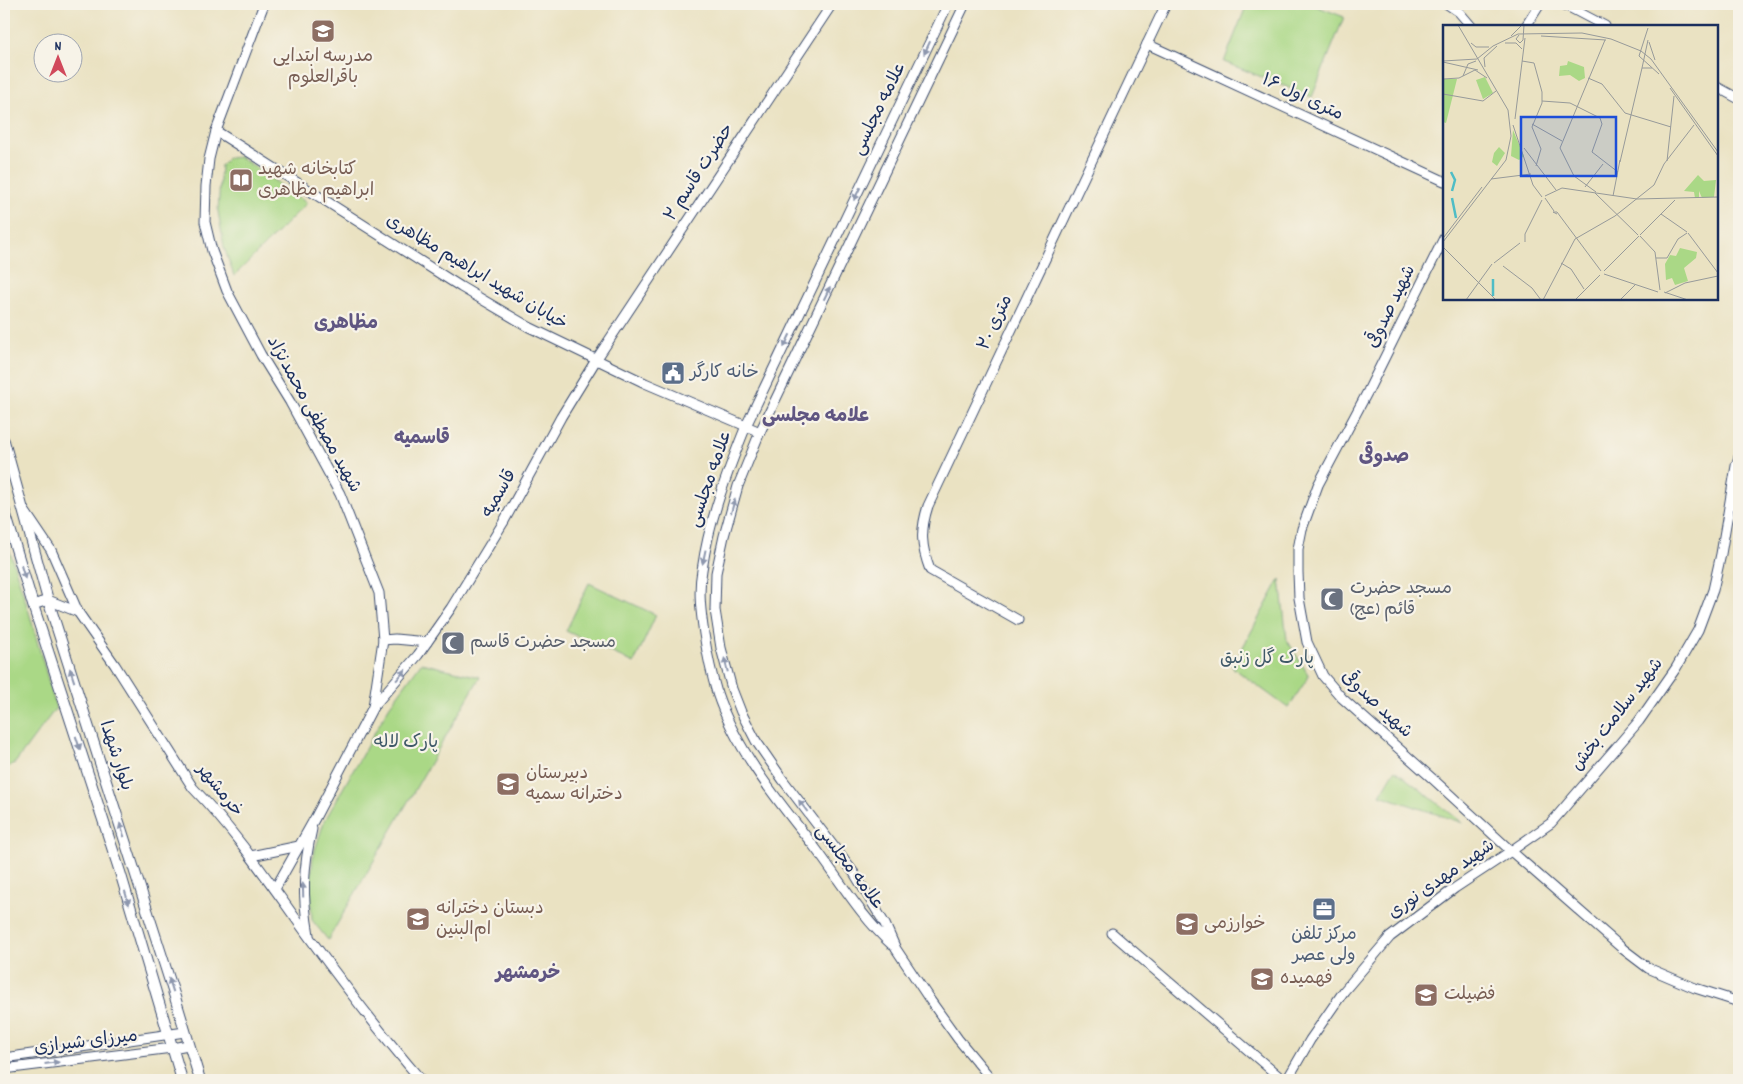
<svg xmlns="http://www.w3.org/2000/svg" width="1743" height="1084" font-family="Dekko,'Playpen Sans Arabic',sans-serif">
<rect width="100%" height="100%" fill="#f7f3e8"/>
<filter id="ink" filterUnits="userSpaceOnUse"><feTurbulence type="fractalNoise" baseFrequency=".02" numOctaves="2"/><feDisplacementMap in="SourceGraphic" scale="10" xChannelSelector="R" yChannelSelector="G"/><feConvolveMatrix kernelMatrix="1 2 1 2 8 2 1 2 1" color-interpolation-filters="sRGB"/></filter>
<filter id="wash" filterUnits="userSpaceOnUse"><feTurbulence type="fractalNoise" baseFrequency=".0096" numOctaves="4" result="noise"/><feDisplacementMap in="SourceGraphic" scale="20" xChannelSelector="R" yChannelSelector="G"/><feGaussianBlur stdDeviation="1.12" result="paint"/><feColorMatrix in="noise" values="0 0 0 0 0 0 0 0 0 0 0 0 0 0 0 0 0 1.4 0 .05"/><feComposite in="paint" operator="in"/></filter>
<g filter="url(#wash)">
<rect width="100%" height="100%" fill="#eae2c2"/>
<!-- green -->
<g fill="#aad886" stroke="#628472">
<polygon points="1247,4 1311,4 1344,17 1312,97 1224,62"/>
<polygon points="240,157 307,203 234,276 224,247 218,211 221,165 228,158"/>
<polygon points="4,533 29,612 56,708 15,763 4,769"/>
<polygon points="1280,579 1287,640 1309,676 1288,708 1232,667"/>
<polygon points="589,583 656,615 634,663 566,631"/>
<polygon points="421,663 480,677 328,940 312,920 310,889 313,856 324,822 389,707"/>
<polygon points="1395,770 1463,823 1380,795"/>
</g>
</g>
<g filter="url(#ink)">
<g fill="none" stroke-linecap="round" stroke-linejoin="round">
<!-- secondary casing -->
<g stroke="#3a4a6d" stroke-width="11">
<g id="secondary">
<polyline points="264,4 216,131 209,159 206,186 205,222 212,251 227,291 261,355 290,402 340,494 379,593 383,640 373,707 315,818 275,889"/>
<polyline points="965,4 760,432 738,486 724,536 716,573 715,610 721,648 732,689 741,712 756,741 783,780 854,873 885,924 896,949 930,1000 958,1039 992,1080"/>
<polyline points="1447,4 1459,12 1471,26"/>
<polyline points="1563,4 1605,26"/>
<polyline points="1526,26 1540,4"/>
<polyline points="1147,44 1444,181"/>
<polyline points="1717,87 1739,99"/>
<polyline points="216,131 461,287 529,327 645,383 760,432"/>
<polyline points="1444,238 1368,391 1318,485 1302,529 1298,549 1298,572 1299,598 1307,642 1323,676 1342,698 1434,780 1511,851 1623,949 1648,968 1695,988 1739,1002"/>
<path d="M 24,510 L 51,550 L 78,612 L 115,665 L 193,788 C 241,837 277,894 317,948 C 350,993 385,1038 421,1080"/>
<polyline points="33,605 48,600 78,612"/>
<path d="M 1018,620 L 930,570 C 921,546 920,531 928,506 L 1166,4"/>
<polyline points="383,640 395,639 427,642"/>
<polyline points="373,707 418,655 451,608 503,523 561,417 596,360 832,4"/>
<polyline points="251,856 299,846"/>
<polyline points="1112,933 1283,1080"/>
<path d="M 309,935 C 302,896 303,868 312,829"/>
<path d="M 892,945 C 861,917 839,879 813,845 C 777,800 735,748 717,693 C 711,673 707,653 704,634 C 701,613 698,591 702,570 C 709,520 727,473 746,426 L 948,4"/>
<polyline points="4,1058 185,1032"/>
<polyline points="4,1069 172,1048 188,1045"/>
<polyline points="1287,1080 1310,1040 1344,991 1390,937 1455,888 1511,851 1551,823 1639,721 1676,668 1698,630 1713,590 1721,554 1736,466 1739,457"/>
</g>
</g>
<!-- primary casing -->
<g stroke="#3a4a6d" stroke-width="12">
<g id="primary">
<polyline points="4,441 48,600 174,994 200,1080"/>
<polyline points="4,509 33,605 120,872 182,1080"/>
</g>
</g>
<!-- secondary -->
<use href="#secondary" stroke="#fff" stroke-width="9"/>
<!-- primary -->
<use href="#primary" stroke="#fff" stroke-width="10"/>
</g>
<!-- one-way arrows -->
<defs><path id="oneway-solid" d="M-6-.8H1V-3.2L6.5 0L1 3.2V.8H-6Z" transform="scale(1.25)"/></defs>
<g fill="#8d97ae">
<use href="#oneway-solid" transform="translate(927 48) rotate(115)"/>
<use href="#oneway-solid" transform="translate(857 194) rotate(116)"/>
<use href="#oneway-solid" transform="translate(827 293) rotate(-64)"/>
<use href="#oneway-solid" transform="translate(787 341) rotate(116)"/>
<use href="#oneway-solid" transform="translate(733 506) rotate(-74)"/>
<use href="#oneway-solid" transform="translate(704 557) rotate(102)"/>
<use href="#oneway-solid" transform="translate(23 572) rotate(73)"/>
<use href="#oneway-solid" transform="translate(726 665) rotate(-104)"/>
<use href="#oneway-solid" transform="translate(72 675) rotate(-108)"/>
<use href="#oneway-solid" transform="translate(401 675) rotate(-49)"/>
<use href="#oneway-solid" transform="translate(78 743) rotate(72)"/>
<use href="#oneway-solid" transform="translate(803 806) rotate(-127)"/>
<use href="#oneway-solid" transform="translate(122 830) rotate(-108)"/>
<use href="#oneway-solid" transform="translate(303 890) rotate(-92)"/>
<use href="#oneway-solid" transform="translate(127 898) rotate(73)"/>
<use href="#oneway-solid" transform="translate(171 985) rotate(-108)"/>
<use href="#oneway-solid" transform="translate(52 1063) rotate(-7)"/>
</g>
</g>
<!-- icons -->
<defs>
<g id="school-square" transform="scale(1.25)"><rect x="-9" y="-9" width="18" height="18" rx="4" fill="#8d6e63" stroke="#f7f3e8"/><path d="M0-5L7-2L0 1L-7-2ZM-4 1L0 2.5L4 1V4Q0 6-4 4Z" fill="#fff"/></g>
<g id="library-square" transform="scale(1.25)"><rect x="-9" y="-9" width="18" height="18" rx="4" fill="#8d6e63" stroke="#f7f3e8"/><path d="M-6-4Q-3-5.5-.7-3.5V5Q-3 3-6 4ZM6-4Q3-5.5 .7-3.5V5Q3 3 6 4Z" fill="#fff"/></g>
<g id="civic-square" transform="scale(1.25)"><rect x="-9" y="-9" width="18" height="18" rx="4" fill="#5c6f8a" stroke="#f7f3e8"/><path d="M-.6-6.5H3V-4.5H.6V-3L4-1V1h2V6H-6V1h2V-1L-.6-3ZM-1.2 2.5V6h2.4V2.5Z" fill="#fff"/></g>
<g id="mosque-square" transform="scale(1.25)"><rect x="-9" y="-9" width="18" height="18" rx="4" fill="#6b7280" stroke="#f7f3e8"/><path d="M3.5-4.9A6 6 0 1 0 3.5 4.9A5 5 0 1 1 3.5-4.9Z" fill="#fff"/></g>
<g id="office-square" transform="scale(1.25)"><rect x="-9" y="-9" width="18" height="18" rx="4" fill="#5c6f8a" stroke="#f7f3e8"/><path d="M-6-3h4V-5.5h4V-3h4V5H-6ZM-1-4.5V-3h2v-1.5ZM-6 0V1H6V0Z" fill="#fff"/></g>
</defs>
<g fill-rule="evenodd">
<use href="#school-square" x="323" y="31"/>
<use href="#library-square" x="241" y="180"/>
<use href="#civic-square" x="673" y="373"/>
<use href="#mosque-square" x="1332" y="599"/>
<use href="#mosque-square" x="453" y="643"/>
<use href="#school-square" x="508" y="784"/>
<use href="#office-square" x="1324" y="909"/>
<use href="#school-square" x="418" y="919"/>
<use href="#school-square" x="1187" y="924"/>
<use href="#school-square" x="1262" y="979"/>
<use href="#school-square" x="1426" y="995"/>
</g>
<g text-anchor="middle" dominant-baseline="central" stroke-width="4.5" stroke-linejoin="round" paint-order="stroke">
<!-- education labels -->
<g font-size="18" fill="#785e54" stroke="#f7f3e8" text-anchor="start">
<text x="323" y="57" text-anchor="middle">مدرسه ابتدایی<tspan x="323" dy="21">باقرالعلوم</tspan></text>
<text x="258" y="170">کتابخانه شهید<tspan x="258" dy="21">ابراهیم مظاهری</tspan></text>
<text x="526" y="774">دبیرستان<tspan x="526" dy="21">دخترانه سمیه</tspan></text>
<text x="436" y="909">دبستان دخترانه<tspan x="436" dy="21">ام‌البنین</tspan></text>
<text x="1204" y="924">خوارزمی</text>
<text x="1280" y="979">فهمیده</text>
<text x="1444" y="995">فضیلت</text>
</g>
<!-- street labels -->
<g font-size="18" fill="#1b2f5e" stroke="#f7f3e8">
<text transform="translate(1302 98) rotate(25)">۱۶ متری اول</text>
<text transform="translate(880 109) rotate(-64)">علامه مجلسی</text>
<text transform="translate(700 173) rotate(-57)">۲ حضرت قاسم</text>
<text transform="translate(476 273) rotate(31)">خیابان شهید ابراهیم مظاهری</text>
<text transform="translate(1392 307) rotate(-64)">شهید صدوقی</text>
<text transform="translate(996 323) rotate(-65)">۲۰ متری</text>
<text transform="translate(313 415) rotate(61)">شهید مصطفی محمدنژاد</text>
<text transform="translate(711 479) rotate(-71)">علامه مجلسی</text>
<text transform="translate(500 494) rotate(-60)">قاسمیه</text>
<text transform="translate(1376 705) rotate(43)">شهید صدوقی</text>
<text transform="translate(1618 715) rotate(-52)">شهید سلامت بخش</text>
<text transform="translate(115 756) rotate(72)">بلوار شهدا</text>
<text transform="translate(219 791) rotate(51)">خرمشهر</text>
<text transform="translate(849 868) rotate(53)">علامه مجلسی</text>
<text transform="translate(1442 880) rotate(-35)">شهید مهدی نوری</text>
<text transform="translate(86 1043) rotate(-7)">میرزای شیرازی</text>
</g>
<!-- service labels -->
<g font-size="18" fill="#4e5e75" stroke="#f7f3e8" text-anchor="start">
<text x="690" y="373">خانه کارگر</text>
<text x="1324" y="935" text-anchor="middle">مرکز تلفن<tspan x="1324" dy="21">ولی عصر</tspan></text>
</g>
<!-- worship labels -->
<g font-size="18" fill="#5b616d" stroke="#f7f3e8" text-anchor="start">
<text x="1350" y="589">مسجد حضرت<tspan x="1350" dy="21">قائم (عج)</tspan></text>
<text x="470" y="643">مسجد حضرت قاسم</text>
</g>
<!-- park labels -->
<g font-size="18" fill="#3f5968" stroke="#f7f3e8">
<text x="1267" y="659">پارک گل زنبق</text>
<text x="406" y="743">پارک لاله</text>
</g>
<!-- neighbourhood labels -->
<g font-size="19" font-weight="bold" fill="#605682" stroke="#f7f3e8">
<text x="346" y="324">مظاهری</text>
<text x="816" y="417">علامه مجلسی</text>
<text x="422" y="439">قاسمیه</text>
<text x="1384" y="457">صدوقی</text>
<text x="528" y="974">خرمشهر</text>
</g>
</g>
<!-- overview -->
<g transform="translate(1443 25)">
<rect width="275" height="275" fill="#eae2c2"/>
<path d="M 125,36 L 141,42 L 142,53 L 136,56 L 127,50 L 116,51 L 117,41 L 124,40 ZM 42,52 L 50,68 L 40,74 L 33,55 ZM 0,54 L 14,54 L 3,98 L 0,97 ZM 70,105 L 81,131 L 76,135 L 68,131 ZM 56,122 L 62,128 L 54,141 L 49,137 L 51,128 ZM 255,150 L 261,156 L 273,155 L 271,172 L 259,173 L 256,166 L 256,173 L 252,173 L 251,167 L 241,166 ZM 237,223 L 254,227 L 253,233 L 241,243 L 245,256 L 232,260 L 229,253 L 223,255 L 222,239 L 227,230 L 233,231 Z" fill="#aad886"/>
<path fill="none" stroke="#4fbdc6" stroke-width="2.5" d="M 8,147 L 12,155 L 9,166M 9,173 L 13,193M 50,271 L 50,254"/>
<path fill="none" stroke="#979a9a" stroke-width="1" d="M 205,3 L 196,31 L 216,49M 76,10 L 73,14 L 77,18 L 80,15 L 81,0M 68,11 L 79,0M 98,11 L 163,15M 206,17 L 212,35M 28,18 L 33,22 L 46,22M 62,18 L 73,18 L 79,24M 0,36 L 34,34 L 50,21 L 75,9 L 139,8 L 168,14 L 198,26 L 208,34 L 275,127M 79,36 L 91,38 L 99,67 L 99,78 L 89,102 L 98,124 L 93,141M 0,37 L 35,45M 42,42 L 41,33 L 54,21M 199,43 L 205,15M 20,51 L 25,39 L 33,36M 145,53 L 159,59 L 182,88 L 228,102M 0,54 L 16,53 L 32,45 L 44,53M 227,63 L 275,131M 0,69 L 40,76 L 53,66M 99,76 L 127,78 L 157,93 L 159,99 L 149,127 L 175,147M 72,94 L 82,13M 89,99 L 119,116M 70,100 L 90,160 L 99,172M 81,123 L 113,165M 224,136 L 231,71M 177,137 L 199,43 L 209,43M 48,154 L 88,149M 142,162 L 160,139M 153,167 L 131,151 L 117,123 L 162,15M 152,168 L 195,210M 102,171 L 119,163 L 194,174 L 275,172M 170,171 L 177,135M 102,173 L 111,186M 114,189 L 110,187 L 114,187 L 158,246M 218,189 L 244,207M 245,208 L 275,248M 197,210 L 232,175M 197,211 L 212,227 L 217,265M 1,212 L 39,162M 0,217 L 63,135 L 68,111 L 65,85 L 15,0M 82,217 L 82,209 L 99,175M 0,222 L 53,275M 213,233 L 224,233 L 235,214 L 244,208M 51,238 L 77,218M 118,238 L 128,244 L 141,264M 60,241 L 89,263 L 98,275M 161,246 L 196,211M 161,249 L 215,267M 221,267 L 245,275M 222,268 L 242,258 L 275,251M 23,275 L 49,239M 100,275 L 132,214 L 172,191 L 211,160 L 221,139 L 251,100M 132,275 L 157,250M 177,275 L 192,260"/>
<path fill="#1d4ed8" fill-opacity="0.15" stroke="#1d4ed8" stroke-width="2.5" d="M 78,92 L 173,92 L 173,151 L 78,151 Z"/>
<rect width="275" height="275" fill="none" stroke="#1b2f5e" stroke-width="2.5"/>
</g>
<!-- margin -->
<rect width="1743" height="1084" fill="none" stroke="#f7f3e8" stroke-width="20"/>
<!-- north arrow -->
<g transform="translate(58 58)"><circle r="24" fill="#f7f3e8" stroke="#9fa5b1"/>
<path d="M0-4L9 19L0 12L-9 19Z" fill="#d1495b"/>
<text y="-8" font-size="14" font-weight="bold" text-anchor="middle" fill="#1b2f5e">N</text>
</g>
</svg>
